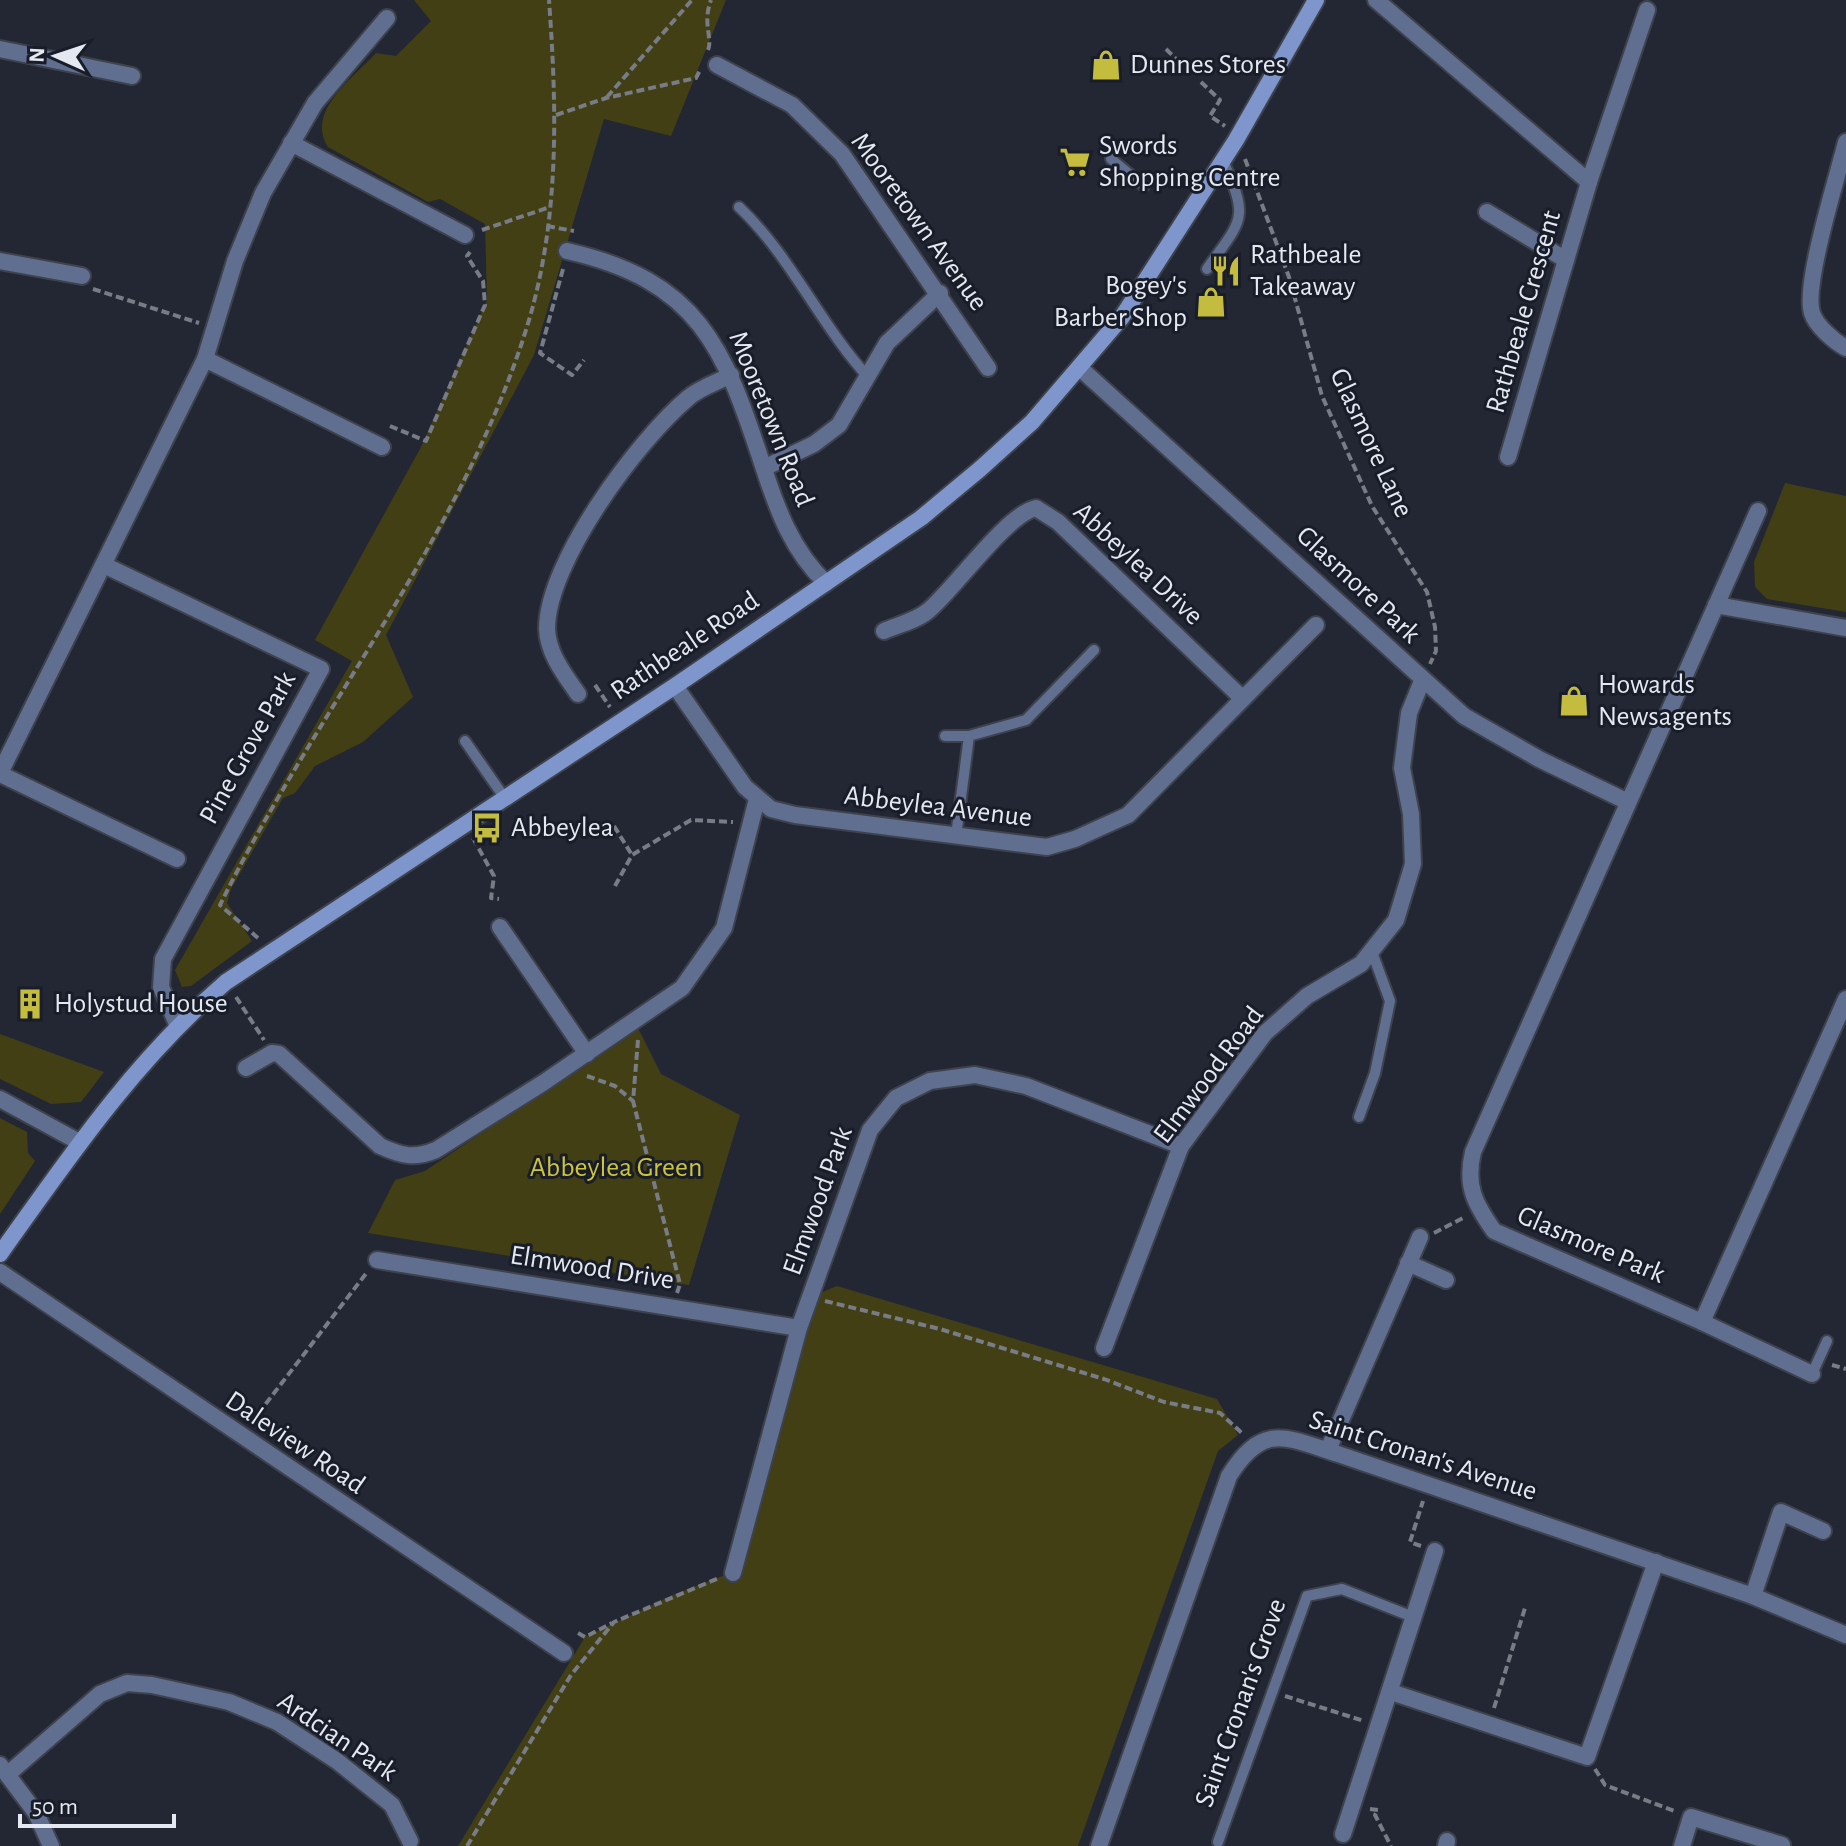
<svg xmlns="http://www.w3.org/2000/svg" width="1846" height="1846" font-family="'Alegreya Sans',sans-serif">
<rect width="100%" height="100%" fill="#222733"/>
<!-- green -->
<g fill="#423f15">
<path d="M 414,0 L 726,0 L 671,136 L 604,119 L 534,355 L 386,635 L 413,697 L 363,742 L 315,766 L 295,793 L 283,798 L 231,889 L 227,903 L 252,941 L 191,986 L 182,987 L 175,970 L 352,661 L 315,640 L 421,447 L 487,300 L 485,224 L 440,199 L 428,202 L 328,147 C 305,112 353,78 376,53 L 396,56 L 431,21 Z"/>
<polygon points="1785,483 1846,496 1846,612 1767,599 1755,587 1754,562"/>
<polygon points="638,1028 661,1074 740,1115 689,1285 368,1233 395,1180 425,1171"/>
<polygon points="0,1034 104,1072 81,1102 51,1104 0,1079"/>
<polygon points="0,1118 27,1132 28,1153 35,1161 0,1214"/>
<polygon points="837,1286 1217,1399 1238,1435 1218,1451 1078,1846 458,1846 585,1637 675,1594 733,1572 810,1297"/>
</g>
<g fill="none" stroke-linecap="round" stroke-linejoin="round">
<!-- lane casing -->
<g stroke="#3d424d" stroke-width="14">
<g id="lane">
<polyline points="1111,159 1144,186"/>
<path d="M 739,207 C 791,256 820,325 869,378"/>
<path d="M 1207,269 C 1242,219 1250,220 1223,161"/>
<polyline points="945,736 969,736"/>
<polyline points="465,741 504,797"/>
<polyline points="956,836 969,736 1026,720 1094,650"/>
<polyline points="1359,1117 1375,1073 1390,1001 1372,952"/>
<polyline points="1812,1374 1827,1341"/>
<polyline points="1218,1842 1307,1596 1342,1589 1413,1617"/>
</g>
</g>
<!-- street casing -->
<g stroke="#3d424d" stroke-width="20">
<g id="street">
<polyline points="1376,0 1589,182"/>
<polyline points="0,49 132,76"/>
<polyline points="717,65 792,105 842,154 988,368"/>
<path d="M 1846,142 C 1838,175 1803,285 1812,313 C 1816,326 1835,342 1846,348"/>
<polyline points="291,143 465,235"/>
<polyline points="1487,212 1566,260"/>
<path d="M 567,251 C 699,281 724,347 763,466 C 777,509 792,551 826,583"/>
<polyline points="0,261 82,276"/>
<polyline points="205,359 382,447"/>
<polyline points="1081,369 1464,716 1539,759 1626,801"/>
<polyline points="1508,457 1589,182 1647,10"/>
<polyline points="764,468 814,444 839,425 887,343 940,293"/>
<path d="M 1758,511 L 1473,1152 C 1465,1186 1475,1204 1494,1231 L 1702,1322 L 1812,1374"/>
<polyline points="106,566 321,669 163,959 161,987 177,1024"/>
<polyline points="1716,605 1846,628"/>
<path d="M 884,631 C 898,625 918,620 929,610 C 955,588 1007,514 1036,508 L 1058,522 L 1242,698"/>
<polyline points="675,686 745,787 771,809 795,815 1047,847 1075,839 1128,815 1316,625"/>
<path d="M 578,694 C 565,675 548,654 547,629 C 547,562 638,440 688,398 C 699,388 718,382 731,375"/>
<polyline points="0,773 205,359 235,261 263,193 315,103 387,18"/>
<polyline points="0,774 177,859"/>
<polyline points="500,927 587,1054"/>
<path d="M 246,1068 L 272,1053 L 279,1054 L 380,1146 C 402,1156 414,1159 436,1150 L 543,1083 L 682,988 L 724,928 L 757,799"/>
<polyline points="0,1099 79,1142"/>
<polyline points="377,1260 799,1328"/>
<polyline points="1408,1263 1446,1280"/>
<polyline points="0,1272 564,1653"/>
<polyline points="1702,1322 1846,999"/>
<polyline points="1104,1348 1181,1146 1265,1033 1307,996 1361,964 1396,920 1413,864 1411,814 1402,768 1409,713 1422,681"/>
<polyline points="1328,1450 1420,1237"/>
<polyline points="733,1573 799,1328 870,1130 896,1098 930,1081 975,1075 1026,1086 1181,1146"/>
<polyline points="1753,1596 1781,1512 1823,1531"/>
<polyline points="1391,1692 1587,1757 1656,1562"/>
<polyline points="0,1765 36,1813 51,1846"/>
<polyline points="8,1774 100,1694 127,1683 152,1685 229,1702 277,1722 337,1761 392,1805 410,1841"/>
<polyline points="1343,1834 1435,1551"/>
<path d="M 1099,1846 L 1229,1476 C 1263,1422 1285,1437 1338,1454 L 1753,1596 L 1846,1635"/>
<polyline points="1446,1846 1447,1841"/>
<polyline points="1682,1846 1691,1817 1782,1845"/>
</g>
</g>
<!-- secondary casing -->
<g stroke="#3d424d" stroke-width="20">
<path id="secondary" d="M 0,1254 C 69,1157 135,1060 226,982 L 675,686 L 921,518 L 980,469 L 1032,422 L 1122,317 L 1236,140 L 1316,0"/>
</g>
<!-- path -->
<g stroke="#777c86" stroke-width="4" stroke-dasharray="8 4" stroke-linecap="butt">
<polyline points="1166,49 1181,64"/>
<path d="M 708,50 C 713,38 702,24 711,0"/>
<polyline points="1201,82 1220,100 1210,116 1225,126"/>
<polyline points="607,97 692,0"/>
<polyline points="556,115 606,98 696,78 700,70"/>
<polyline points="1245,159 1289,277 1322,396 1372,506 1427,592 1435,627 1436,651 1430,664"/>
<polyline points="547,226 574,231"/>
<polyline points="482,230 550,207"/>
<polyline points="563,269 540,353 572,375 584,360"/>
<polyline points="93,289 199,323"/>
<polyline points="390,426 426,441 485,305 483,281 467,256 470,252"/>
<polyline points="595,685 610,707"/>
<polyline points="614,826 632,855"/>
<polyline points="473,838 494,876 491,898 499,899"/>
<polyline points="615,886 632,855 691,820 733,822"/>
<path d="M 258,938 L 220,905 C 316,710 460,539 526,330 C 560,222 557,110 549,0"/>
<polyline points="236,997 264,1040"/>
<polyline points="638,1040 633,1101 680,1284 677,1293"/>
<polyline points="587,1076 615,1086 633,1101"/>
<polyline points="1434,1233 1465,1217"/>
<polyline points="825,1301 940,1329 1104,1379 1164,1402 1220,1413 1244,1435"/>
<polyline points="1832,1365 1846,1369"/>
<polyline points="251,1423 368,1271"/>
<polyline points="1421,1546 1410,1542 1423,1501"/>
<polyline points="578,1633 585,1637 612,1623"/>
<polyline points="1285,1696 1364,1721"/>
<polyline points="1494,1708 1525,1608"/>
<polyline points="1595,1769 1605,1785 1677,1812"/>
<polyline points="1370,1809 1378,1810 1375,1815 1391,1846"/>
<polyline points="467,1846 571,1675 614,1622 719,1578"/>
</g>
<!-- lane -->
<use href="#lane" stroke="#606e90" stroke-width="10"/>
<!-- street -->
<use href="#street" stroke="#606e90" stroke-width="16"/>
<!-- secondary -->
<use href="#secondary" stroke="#7f96cc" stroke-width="16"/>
</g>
<!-- icons -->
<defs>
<g id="shop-bare" transform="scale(2.4)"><path d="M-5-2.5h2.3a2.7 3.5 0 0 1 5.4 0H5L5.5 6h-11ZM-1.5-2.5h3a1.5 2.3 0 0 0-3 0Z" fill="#c4bc3e" stroke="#181d29" stroke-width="2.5" paint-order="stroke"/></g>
<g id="supermarket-bare" transform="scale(2.4)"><path d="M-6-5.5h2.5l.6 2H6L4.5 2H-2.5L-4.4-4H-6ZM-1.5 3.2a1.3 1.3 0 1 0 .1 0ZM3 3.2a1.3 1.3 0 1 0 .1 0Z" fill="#c4bc3e" stroke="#181d29" stroke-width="2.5" paint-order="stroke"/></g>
<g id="restaurant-bare" transform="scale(2.4)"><path d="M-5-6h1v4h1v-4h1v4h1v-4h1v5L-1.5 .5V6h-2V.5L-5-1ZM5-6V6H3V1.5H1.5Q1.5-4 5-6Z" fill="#c4bc3e" stroke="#181d29" stroke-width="2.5" paint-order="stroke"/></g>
<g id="bus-bare" transform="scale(2.4)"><path d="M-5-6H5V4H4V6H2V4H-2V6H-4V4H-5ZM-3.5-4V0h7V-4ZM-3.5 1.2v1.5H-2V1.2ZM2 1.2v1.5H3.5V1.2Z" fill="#c4bc3e" stroke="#181d29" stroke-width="2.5" paint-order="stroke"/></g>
<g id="building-bare" transform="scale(2.4)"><path d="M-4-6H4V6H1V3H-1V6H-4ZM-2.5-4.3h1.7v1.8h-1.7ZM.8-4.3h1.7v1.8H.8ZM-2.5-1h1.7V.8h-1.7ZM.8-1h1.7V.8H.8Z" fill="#c4bc3e" stroke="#181d29" stroke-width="2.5" paint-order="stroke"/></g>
</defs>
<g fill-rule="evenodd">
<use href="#shop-bare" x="1106" y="65"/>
<use href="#supermarket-bare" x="1075" y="162"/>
<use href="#restaurant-bare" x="1226" y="271"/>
<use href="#shop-bare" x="1211" y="302"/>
<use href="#shop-bare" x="1574" y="701"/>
<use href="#bus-bare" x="487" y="828"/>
<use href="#building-bare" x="30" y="1004"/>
</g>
<g text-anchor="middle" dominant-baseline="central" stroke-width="6" stroke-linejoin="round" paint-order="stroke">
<!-- poi labels -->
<g font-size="28" fill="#e4e8f0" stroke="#181d29" text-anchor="start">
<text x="1130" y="65">Dunnes Stores</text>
<text x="1099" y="146">Swords<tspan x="1099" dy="32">Shopping Centre</tspan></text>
<text x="1250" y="255">Rathbeale<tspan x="1250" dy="32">Takeaway</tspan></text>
<text x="1187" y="286" text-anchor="end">Bogey's<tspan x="1187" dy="32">Barber Shop</tspan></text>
<text x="1598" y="685">Howards<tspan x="1598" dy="32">Newsagents</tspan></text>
<text x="511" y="828">Abbeylea</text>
<text x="54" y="1004">Holystud House</text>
</g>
<!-- street labels -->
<g font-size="28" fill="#e4e8f0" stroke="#181d29">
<text transform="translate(919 222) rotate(54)">Mooretown Avenue</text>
<text transform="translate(1524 312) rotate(-74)">Rathbeale Crescent</text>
<text transform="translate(771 419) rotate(68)">Mooretown Road</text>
<text transform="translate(1371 443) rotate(65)">Glasmore Lane</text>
<text transform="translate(1138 564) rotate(43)">Abbeylea Drive</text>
<text transform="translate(1358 585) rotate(43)">Glasmore Park</text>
<text transform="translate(685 646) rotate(-34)">Rathbeale Road</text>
<text transform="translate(248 748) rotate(-61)">Pine Grove Park</text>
<text transform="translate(938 807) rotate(7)">Abbeylea Avenue</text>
<text transform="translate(1209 1075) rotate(-53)">Elmwood Road</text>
<text transform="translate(818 1201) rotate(-70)">Elmwood Park</text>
<text transform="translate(1591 1245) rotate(23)">Glasmore Park</text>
<text transform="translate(592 1268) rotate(9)">Elmwood Drive</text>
<text transform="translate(295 1443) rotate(34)">Daleview Road</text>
<text transform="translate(1423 1456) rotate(18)">Saint Cronan's Avenue</text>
<text transform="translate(1241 1703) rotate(-70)">Saint Cronan's Grove</text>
<text transform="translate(337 1737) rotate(34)">Ardcian Park</text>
</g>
<!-- park labels -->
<g font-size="28" fill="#cec638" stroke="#181d29">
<text x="616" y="1168">Abbeylea Green</text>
</g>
</g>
<!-- north arrow -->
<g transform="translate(56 56) rotate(273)" stroke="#181d29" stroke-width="6" paint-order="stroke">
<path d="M0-6L14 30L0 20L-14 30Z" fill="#e4e8f0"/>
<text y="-12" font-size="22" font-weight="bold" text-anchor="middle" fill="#e4e8f0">N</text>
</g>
<!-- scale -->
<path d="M20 1814v12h154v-12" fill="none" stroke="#e4e8f0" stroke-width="4"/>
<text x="32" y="1814" font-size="24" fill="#e4e8f0" stroke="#181d29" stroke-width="6" paint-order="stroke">50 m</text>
</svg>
